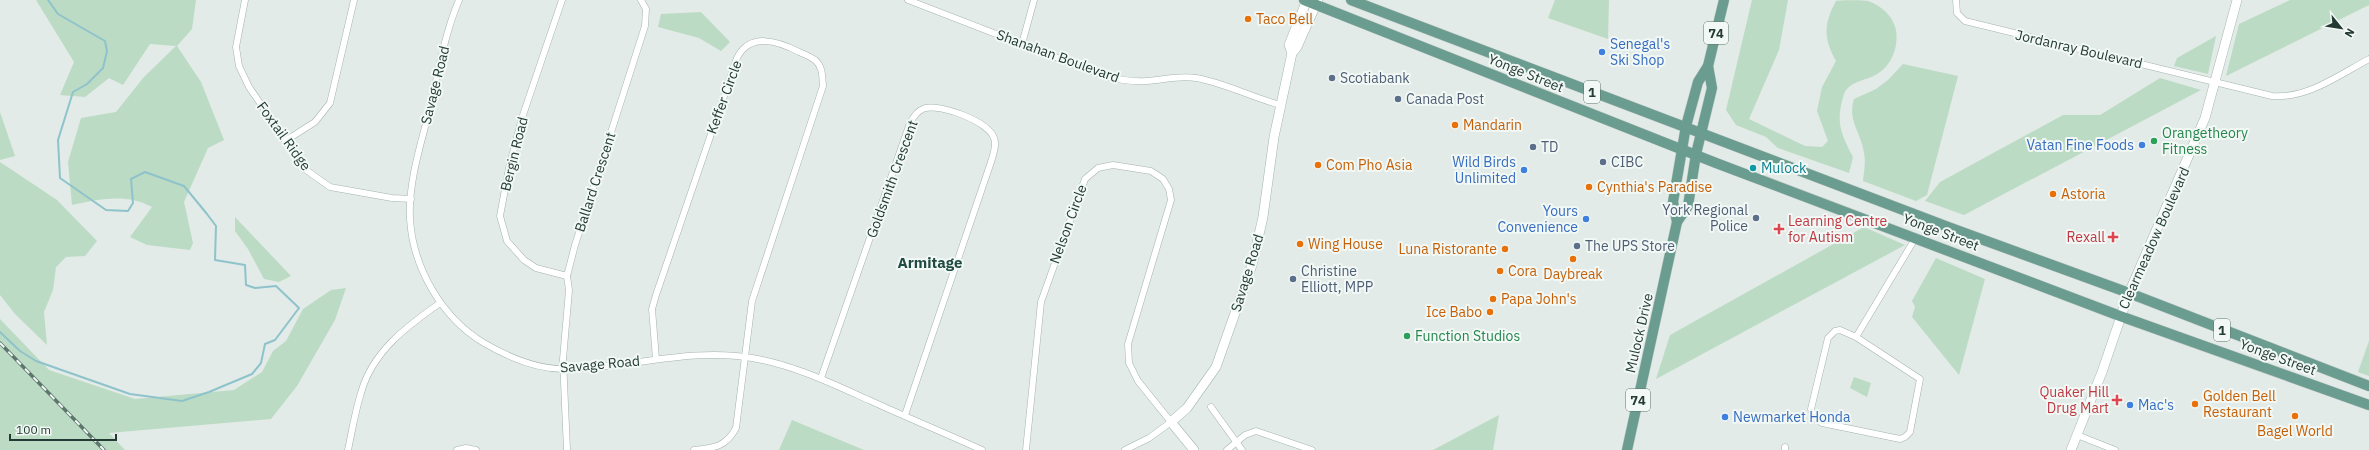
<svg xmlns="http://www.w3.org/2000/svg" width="2369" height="450" font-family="'IBM Plex Sans',sans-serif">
<rect width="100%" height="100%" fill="#e2ebe7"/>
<!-- green -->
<g fill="#bcdbc4">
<path d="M 36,0 L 196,0 L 192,29 L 177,46 L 201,82 L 224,140 L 208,148 L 184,202 L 193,243 L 190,250 L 147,245 L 130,237 L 152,207 C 127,193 99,199 72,205 L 68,162 L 81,118 L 116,112 L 144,77 L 176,46 L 150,44 L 123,85 L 109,78 L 85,97 L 60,95 L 74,62 Z"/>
<polygon points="1555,0 1609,0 1608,39 1548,18"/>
<path d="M 1752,0 L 1788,0 L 1779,50 L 1749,119 L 1805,146 L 1822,147 L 1828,141 L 1817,111 L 1822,87 L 1836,61 C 1823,38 1824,23 1836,1 C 1842,0 1862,0 1868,1 C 1882,6 1893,16 1896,30 C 1899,49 1890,70 1871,77 C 1862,81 1848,83 1844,94 C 1835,123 1841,133 1853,157 L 1849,173 L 1778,148 L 1766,137 L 1736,125 L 1726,110 Z"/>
<polygon points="2290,0 2369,0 2369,5 2226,76 2239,24"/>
<polygon points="701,12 730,42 721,51 699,38 658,27 661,14"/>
<polygon points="2216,36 2208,74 2174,66 2177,58"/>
<path d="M 1903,64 L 1958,76 L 1927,195 L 1916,201 L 1863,181 C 1864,172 1866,162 1864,153 C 1861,132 1847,120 1854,99 L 1876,89 L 1888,80 Z"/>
<polygon points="2160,78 2201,90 1964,215 1925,201 1940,182 2063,115 2100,115"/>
<polygon points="0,112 15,156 0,160"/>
<polygon points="0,162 57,200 97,241 85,256 66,257 56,267 53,290 44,312 47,345 15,314 0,295"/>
<polygon points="235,217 291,276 279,282 264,279 248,249 235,231"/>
<polygon points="1864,227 1905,245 1656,379 1670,335"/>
<polygon points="1936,258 1985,279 1959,375 1912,317 1915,307 1912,301"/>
<polygon points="346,288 335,320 297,386 271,419 109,433 125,450 0,450 0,319 49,370 135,399 234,390 262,372 273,351 286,341 303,309 331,290"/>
<polygon points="2369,341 2369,376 2358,372"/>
<polygon points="1854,377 1871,383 1867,397 1850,388"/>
<polygon points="1499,415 1493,450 1433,450"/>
<polygon points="792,420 864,450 779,450"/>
</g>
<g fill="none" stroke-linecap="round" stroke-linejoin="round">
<!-- stream -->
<polyline stroke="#8ec3cc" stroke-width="2" points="0,332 20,351 36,361 130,394 182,401 209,392 252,374 261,363 265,344 275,340 299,308 276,286 255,288 246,285 245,265 215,260 216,226 207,214 184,186 145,172 131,179 133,203 128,211 106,210 60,178 58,140 73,92 87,84 103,68 107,51 105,41 58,14 48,0"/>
<!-- street casing -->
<g stroke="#a5b3ae" stroke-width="7">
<g id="street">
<polyline points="245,0 236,47 239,66 249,87 306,170 330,187 392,198 411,199"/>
<path d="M 459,0 C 445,33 439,69 431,104 C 422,141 408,181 410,219 C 413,268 442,318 484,343 C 508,357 535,369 564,369 C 626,369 690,347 752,358 C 794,365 833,384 871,401 C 908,418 945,433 982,450"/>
<polyline points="562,0 522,118 509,168 500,216 507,241 524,260 536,268 567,276"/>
<path d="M 908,0 L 1105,76 C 1119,80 1132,82 1147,81 C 1164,80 1179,75 1196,78 C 1226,83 1252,98 1281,105"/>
<path d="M 1956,0 L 1957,13 L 1965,21 L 2272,96 C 2307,99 2339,75 2369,59"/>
<polyline points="1022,44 1034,0"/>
<polyline points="285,141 315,122 330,103 354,0"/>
<polygon points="1840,330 1856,337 1920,379 1910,432 1905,437 1900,439 1822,423 1814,417 1811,409 1828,338 1835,331"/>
<polyline points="1856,337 1916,237"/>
<path d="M 656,359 L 652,309 L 656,295 L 737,58 C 750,32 778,41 799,52 C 804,54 811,57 815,60 C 823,67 822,76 823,86 L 752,301 L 736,428 C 726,447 714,448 694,450"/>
<path d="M 821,378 L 910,123 C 914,116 917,111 925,108 C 941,104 988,121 994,138 C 997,145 993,155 991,162 L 905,415"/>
<polyline points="1211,407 1242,450"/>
<polyline points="2077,435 2115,450"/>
<polyline points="1785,447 1785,450"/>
<path d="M 348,450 C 352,431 355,412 361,393 C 372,352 407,326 440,303"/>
<polyline points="457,450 466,448 476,450"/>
<polyline points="567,450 563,359 569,290 567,276 575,245 645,26 646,9 641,0"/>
<polyline points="1026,450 1041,302 1085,179 1098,168 1113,165 1151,171 1163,179 1169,189 1171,200 1128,344 1129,363 1138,381 1171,422 1149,438 1125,450"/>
<polyline points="1227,450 1245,435 1256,431 1312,450"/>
</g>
</g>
<!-- secondary casing -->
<g stroke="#a1b6ae" stroke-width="10">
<g id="secondary">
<polyline points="1292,53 1297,47 1318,0"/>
<polyline points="1194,450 1171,422 1187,408 1216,367 1252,265 1263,217 1274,137 1292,53 1289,45 1307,0"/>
<polyline points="2071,450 2102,372 2129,293 2205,118 2237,0"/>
</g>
</g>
<!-- primary casing -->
<g stroke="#c1c8c6" stroke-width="11">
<g id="primary">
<polyline points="1304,0 1716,163 2120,316 2369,405"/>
<polyline points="1351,0 1948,227 2129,293 2369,386"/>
<polyline points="1677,222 1688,206 1696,154 1712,88 1708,66"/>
<polyline points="1627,450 1677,222 1673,202 1686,126 1698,82 1708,66 1724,0"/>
</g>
</g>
<!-- street -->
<use href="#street" stroke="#fff" stroke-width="6"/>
<!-- secondary -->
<use href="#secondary" stroke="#fff" stroke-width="9"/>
<!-- primary -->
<use href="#primary" stroke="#6a9d8f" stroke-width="10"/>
<!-- rail casing -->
<g stroke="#5e766f" stroke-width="3.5">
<polyline id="rail" points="0,343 104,450"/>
</g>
<!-- rail -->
<use href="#rail" stroke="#f2f8f5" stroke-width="2" stroke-dasharray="6" stroke-linecap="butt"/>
</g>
<!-- markers -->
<g fill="#e8710a" stroke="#f2f8f5" stroke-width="1.5">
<circle cx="1248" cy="19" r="4"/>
<circle cx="1455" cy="125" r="4"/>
<circle cx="1318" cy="165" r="4"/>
<circle cx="1589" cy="187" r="4"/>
<circle cx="2053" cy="194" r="4"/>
<circle cx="1300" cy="244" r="4"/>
<circle cx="1505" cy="249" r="4"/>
<circle cx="1573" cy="259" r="4"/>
<circle cx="1500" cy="271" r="4"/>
<circle cx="1493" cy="299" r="4"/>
<circle cx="1490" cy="312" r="4"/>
<circle cx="2195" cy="404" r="4"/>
<circle cx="2295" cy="416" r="4"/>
</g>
<g fill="#3f7fe0" stroke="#f2f8f5" stroke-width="1.5">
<circle cx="1602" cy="52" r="4"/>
<circle cx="2142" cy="145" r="4"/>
<circle cx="1524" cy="170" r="4"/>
<circle cx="1586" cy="219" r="4"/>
<circle cx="2130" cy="405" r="4"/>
<circle cx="1725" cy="417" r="4"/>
</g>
<g fill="#5c6f8a" stroke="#f2f8f5" stroke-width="1.5">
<circle cx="1332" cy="78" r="4"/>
<circle cx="1398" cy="99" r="4"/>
<circle cx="1533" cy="147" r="4"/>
<circle cx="1603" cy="162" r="4"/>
<circle cx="1756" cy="218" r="4"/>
<circle cx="1577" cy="246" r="4"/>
<circle cx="1293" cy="279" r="4"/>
</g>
<g fill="#2e9e5b" stroke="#f2f8f5" stroke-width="1.5">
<circle cx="2154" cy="141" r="4"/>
<circle cx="1407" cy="336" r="4"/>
</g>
<circle fill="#0f9aa8" stroke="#f2f8f5" stroke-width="1.5" cx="1753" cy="168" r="4"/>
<g fill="#e0444e" stroke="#f2f8f5" stroke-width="1.5">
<path d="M1777 223h4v4h4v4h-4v4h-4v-4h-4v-4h4z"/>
<path d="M2111 231h4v4h4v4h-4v4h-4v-4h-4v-4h4z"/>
<path d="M2115 394h4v4h4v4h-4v4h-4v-4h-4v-4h4z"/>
</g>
<g text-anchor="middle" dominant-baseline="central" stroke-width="4" stroke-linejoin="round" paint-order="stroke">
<!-- shield labels -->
<g fill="#f2f8f5" stroke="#61746e" stroke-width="1">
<rect x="1704" y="22" width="24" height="22" rx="3"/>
<rect x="1584" y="81" width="16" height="22" rx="3"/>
<rect x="2214" y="319" width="16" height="22" rx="3"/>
<rect x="1626" y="389" width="24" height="22" rx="3"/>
</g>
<g font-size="13" font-weight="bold" fill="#233b34">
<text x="1716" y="33">74</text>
<text x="1592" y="92">1</text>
<text x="2222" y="330">1</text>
<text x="1638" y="400">74</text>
</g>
<!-- food labels -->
<g font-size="14" fill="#c56008" stroke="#f2f8f5" text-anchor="start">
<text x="1256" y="19">Taco Bell</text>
<text x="1463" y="125">Mandarin</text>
<text x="1326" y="165">Com Pho Asia</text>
<text x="1597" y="187">Cynthia's Paradise</text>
<text x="2061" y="194">Astoria</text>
<text x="1308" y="244">Wing House</text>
<text x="1497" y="249" text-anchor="end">Luna Ristorante</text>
<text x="1508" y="271">Cora</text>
<text x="1573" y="274" text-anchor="middle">Daybreak</text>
<text x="1501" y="299">Papa John's</text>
<text x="1482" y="312" text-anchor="end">Ice Babo</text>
<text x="2203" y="396">Golden Bell<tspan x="2203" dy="16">Restaurant</tspan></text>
<text x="2295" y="431" text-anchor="middle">Bagel World</text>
</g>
<!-- shop labels -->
<g font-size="14" fill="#366cbe" stroke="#f2f8f5" text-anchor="start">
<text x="1610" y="44">Senegal's<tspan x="1610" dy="16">Ski Shop</tspan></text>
<text x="2134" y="145" text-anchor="end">Vatan Fine Foods</text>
<text x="1516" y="162" text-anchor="end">Wild Birds<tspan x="1516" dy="16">Unlimited</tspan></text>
<text x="1578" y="211" text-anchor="end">Yours<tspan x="1578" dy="16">Convenience</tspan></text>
<text x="2138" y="405">Mac's</text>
<text x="1733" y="417">Newmarket Honda</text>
</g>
<!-- street labels -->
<g font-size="14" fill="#233b34" stroke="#f2f8f5">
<text transform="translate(2079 49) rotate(13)">Jordanray Boulevard</text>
<text transform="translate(1058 56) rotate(20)">Shanahan Boulevard</text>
<text transform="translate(1526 73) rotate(22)">Yonge Street</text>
<text transform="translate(435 85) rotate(-76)">Savage Road</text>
<text transform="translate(724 97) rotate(-70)">Keffer Circle</text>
<text transform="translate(284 136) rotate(54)">Foxtail Ridge</text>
<text transform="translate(514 154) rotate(-76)">Bergin Road</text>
<text transform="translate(892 179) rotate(-70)">Goldsmith Crescent</text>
<text transform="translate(595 182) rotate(-72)">Ballard Crescent</text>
<text transform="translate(1068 224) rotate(-70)">Nelson Circle</text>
<text transform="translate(1941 232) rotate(21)">Yonge Street</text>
<text transform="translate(2154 238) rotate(-66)">Clearmeadow Boulevard</text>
<text transform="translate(1247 273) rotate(-73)">Savage Road</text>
<text transform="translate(1639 333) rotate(-77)">Mulock Drive</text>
<text transform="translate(2278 357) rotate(20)">Yonge Street</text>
<text transform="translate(600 364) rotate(-5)">Savage Road</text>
</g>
<!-- service labels -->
<g font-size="14" fill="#4e5e75" stroke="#f2f8f5" text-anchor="start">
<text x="1340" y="78">Scotiabank</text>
<text x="1406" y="99">Canada Post</text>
<text x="1541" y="147">TD</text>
<text x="1611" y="162">CIBC</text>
<text x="1748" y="210" text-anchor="end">York Regional<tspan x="1748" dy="16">Police</tspan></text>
<text x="1585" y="246">The UPS Store</text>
<text x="1301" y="271">Christine<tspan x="1301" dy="16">Elliott, MPP</tspan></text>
</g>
<!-- leisure labels -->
<g font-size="14" fill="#27864d" stroke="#f2f8f5" text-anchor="start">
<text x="2162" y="133">Orangetheory<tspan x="2162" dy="16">Fitness</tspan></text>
<text x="1415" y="336">Function Studios</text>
</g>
<!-- culture labels -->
<g font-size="14" fill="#0d838f" stroke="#f2f8f5" text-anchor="start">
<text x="1761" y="168">Mulock</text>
</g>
<!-- health labels -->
<g font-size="14" fill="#be3a42" stroke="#f2f8f5" text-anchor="end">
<text x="1788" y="221" text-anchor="start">Learning Centre<tspan x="1788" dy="16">for Autism</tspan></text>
<text x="2105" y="237">Rexall</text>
<text x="2109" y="392">Quaker Hill<tspan x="2109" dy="16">Drug Mart</tspan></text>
</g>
<!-- neighbourhood labels -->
<g font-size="15" font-weight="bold" fill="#214b40" stroke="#f2f8f5">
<text x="930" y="262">Armitage</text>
</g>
</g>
<!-- north arrow -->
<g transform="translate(2341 28) rotate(120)" stroke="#f2f8f5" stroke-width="3" paint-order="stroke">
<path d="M0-3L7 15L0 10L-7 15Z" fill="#233b34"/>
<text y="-6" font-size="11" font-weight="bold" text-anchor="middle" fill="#233b34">N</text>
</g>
<!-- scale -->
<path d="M10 434v6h106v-6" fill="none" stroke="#233b34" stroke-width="2"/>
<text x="16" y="434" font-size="12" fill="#233b34" stroke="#f2f8f5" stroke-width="3" paint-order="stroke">100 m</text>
</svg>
